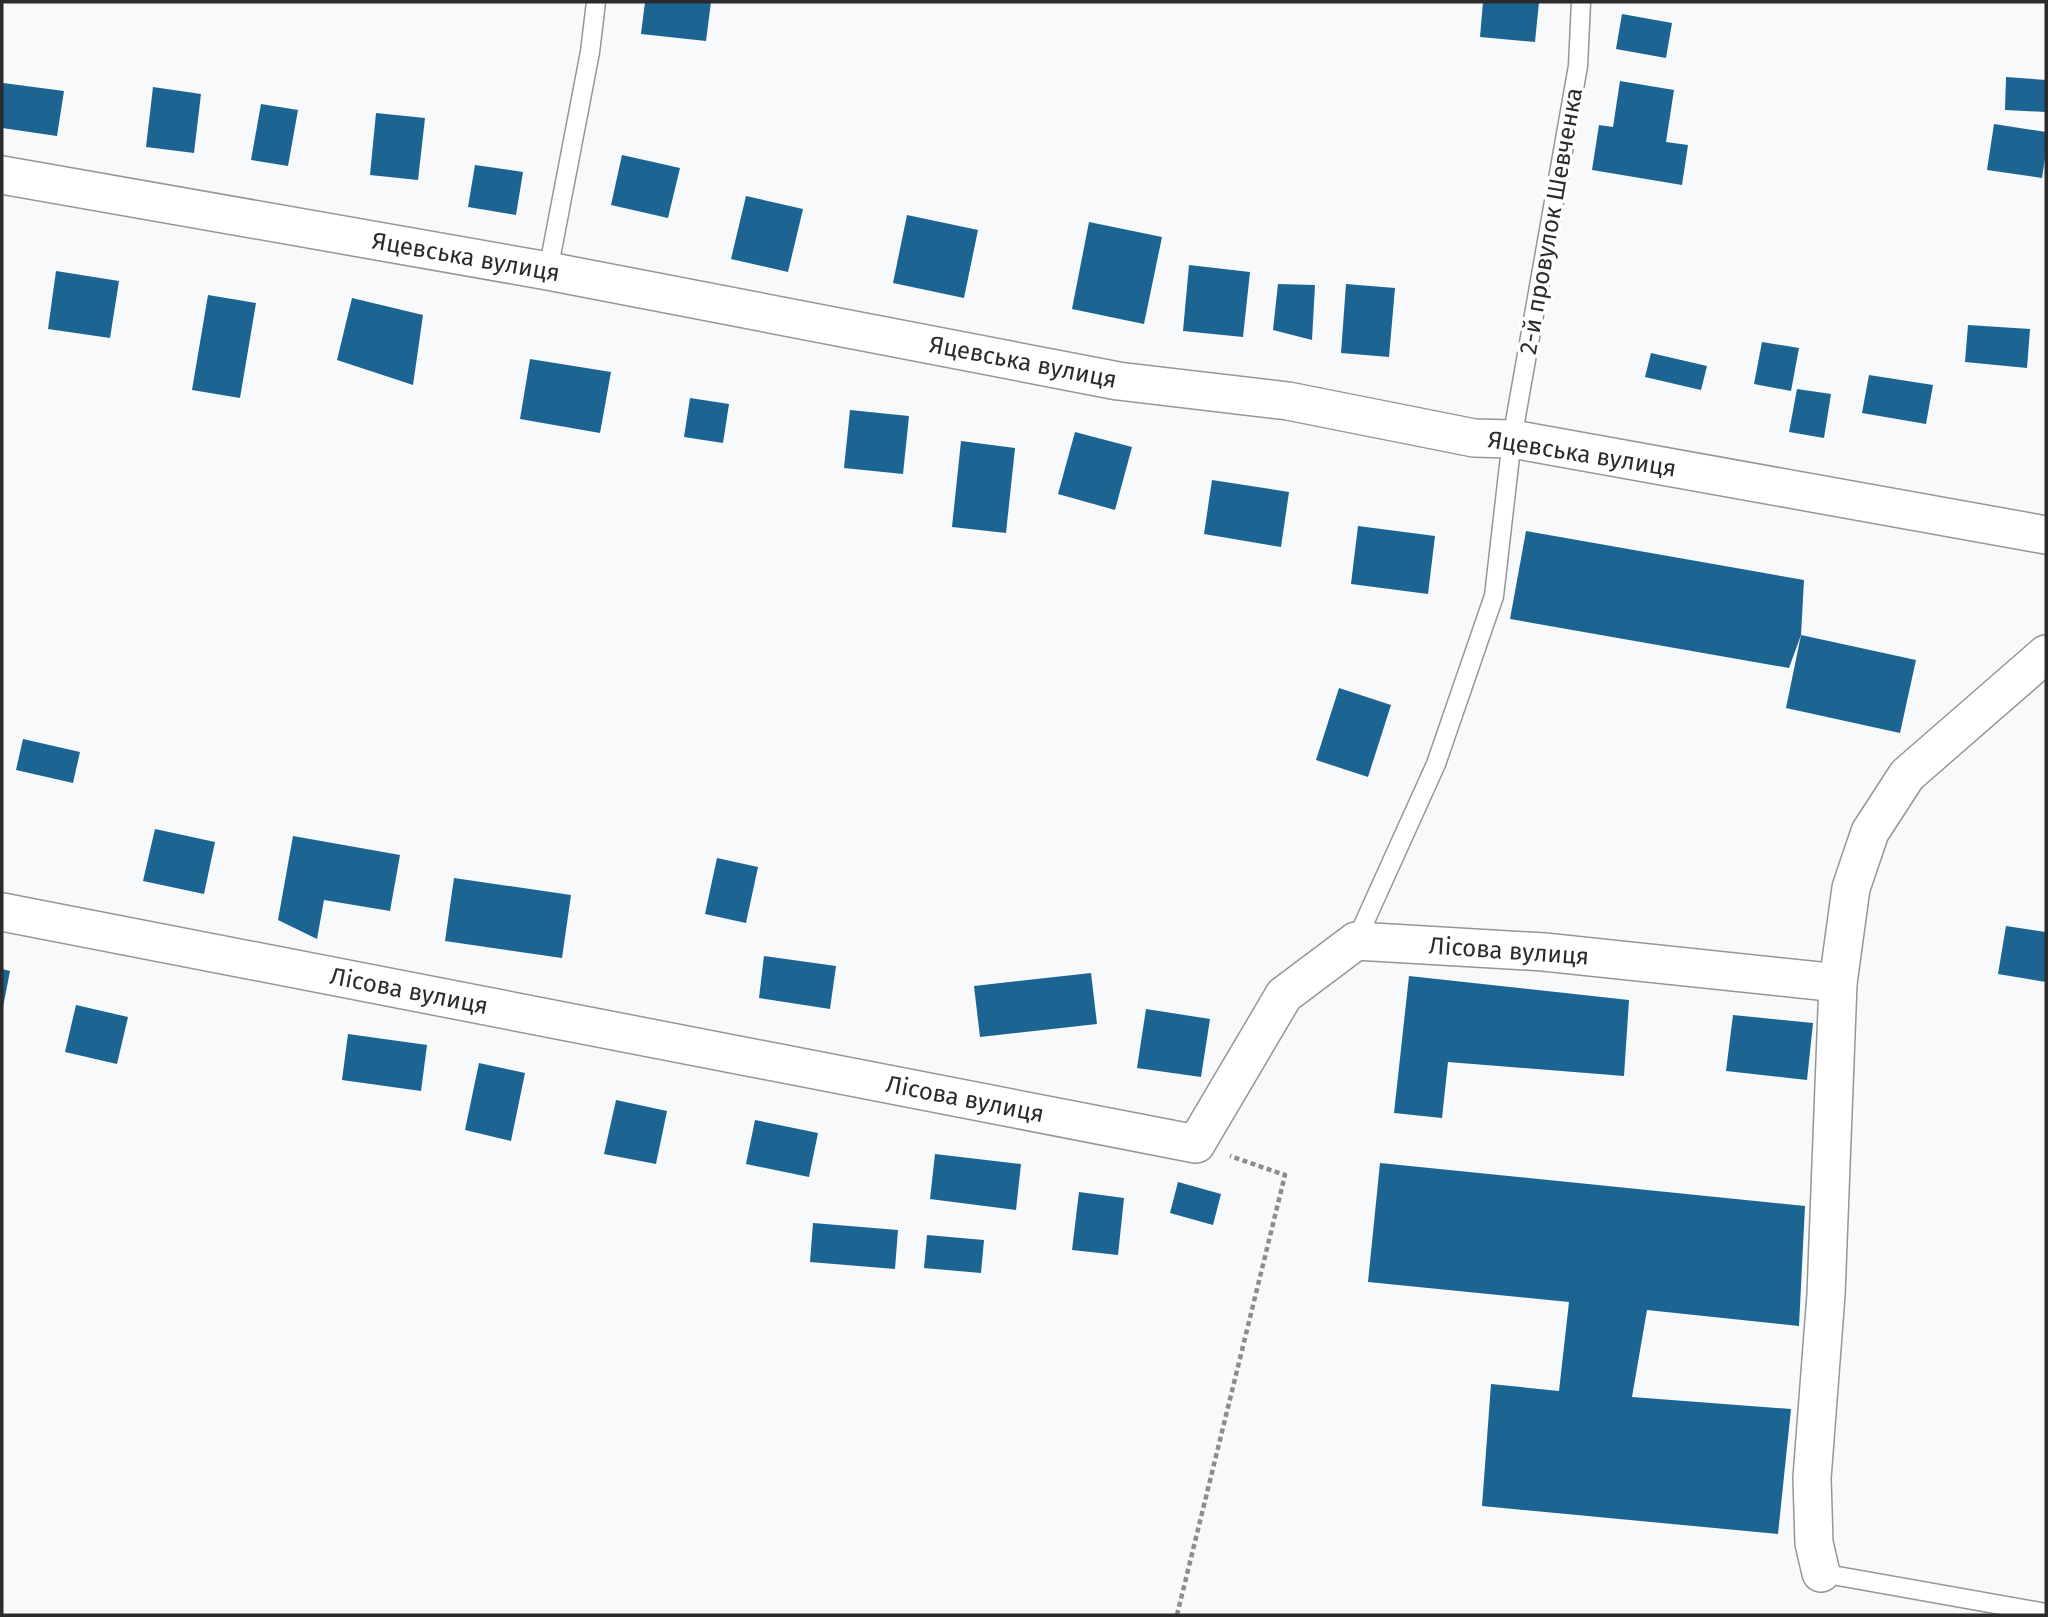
<svg xmlns="http://www.w3.org/2000/svg" width="2048" height="1617" font-family="'Fira Sans',sans-serif">
<rect width="100%" height="100%" fill="#f7f9fb"/>
<!-- building -->
<g fill="#1c6592">
<polygon points="645,2 711,2 706,41 641,34"/>
<polygon points="1483,2 1539,2 1535,42 1480,37"/>
<polygon points="1622,14 1672,23 1666,58 1616,49"/>
<polygon points="2006,77 2046,80 2046,112 2005,110"/>
<polygon points="1620,81 1674,90 1666,142 1688,145 1682,185 1592,170 1599,125 1613,127"/>
<polygon points="3,83 64,91 57,136 2,128"/>
<polygon points="153,87 201,94 194,153 146,147"/>
<polygon points="261,104 298,110 288,166 251,160"/>
<polygon points="376,113 425,118 418,180 370,175"/>
<polygon points="1994,124 2046,132 2046,151 2042,178 1987,170"/>
<polygon points="622,155 680,168 668,218 611,205"/>
<polygon points="475,165 523,172 516,215 468,207"/>
<polygon points="746,196 803,209 788,272 731,259"/>
<polygon points="907,215 978,230 964,298 893,283"/>
<polygon points="1089,222 1162,237 1144,324 1072,309"/>
<polygon points="1189,265 1250,272 1243,337 1183,331"/>
<polygon points="56,271 119,281 110,338 48,329"/>
<polygon points="1278,284 1315,285 1312,340 1273,330"/>
<polygon points="1346,284 1395,288 1389,357 1341,353"/>
<polygon points="208,295 256,303 240,398 192,390"/>
<polygon points="352,298 423,315 413,385 337,360"/>
<polygon points="1968,325 2030,329 2027,368 1965,362"/>
<polygon points="1762,342 1799,348 1791,391 1754,384"/>
<polygon points="1651,353 1707,366 1701,390 1645,377"/>
<polygon points="530,359 611,372 600,433 520,419"/>
<polygon points="1869,375 1933,385 1926,424 1862,413"/>
<polygon points="1797,389 1831,394 1824,438 1789,432"/>
<polygon points="690,398 729,404 723,443 684,437"/>
<polygon points="850,410 909,416 903,474 844,468"/>
<polygon points="1075,432 1132,447 1115,510 1058,494"/>
<polygon points="961,441 1015,448 1006,533 952,527"/>
<polygon points="1212,480 1289,492 1281,547 1204,534"/>
<polygon points="1358,526 1435,536 1428,594 1351,584"/>
<polygon points="1526,531 1804,580 1801,635 1789,668 1510,619"/>
<polygon points="1801,635 1916,660 1900,733 1786,708"/>
<polygon points="1339,688 1391,705 1368,777 1316,760"/>
<polygon points="23,739 80,752 73,783 16,770"/>
<polygon points="155,829 215,842 204,894 143,881"/>
<polygon points="293,836 400,855 390,911 324,900 317,939 278,920"/>
<polygon points="717,858 758,867 746,923 705,914"/>
<polygon points="454,878 571,895 562,958 445,941"/>
<polygon points="2006,926 2046,932 2046,982 1998,974"/>
<polygon points="764,956 836,966 830,1009 759,998"/>
<polygon points="2,969 10,971 3,1007 2,1007"/>
<polygon points="1091,973 1097,1024 980,1037 974,986"/>
<polygon points="1409,976 1629,1000 1624,1076 1448,1062 1442,1118 1394,1113"/>
<polygon points="76,1005 128,1017 117,1064 65,1052"/>
<polygon points="1146,1009 1210,1019 1201,1077 1137,1068"/>
<polygon points="1733,1015 1813,1023 1807,1080 1726,1071"/>
<polygon points="348,1034 427,1045 421,1091 342,1080"/>
<polygon points="479,1063 525,1073 511,1141 465,1130"/>
<polygon points="616,1100 667,1111 656,1164 604,1154"/>
<polygon points="755,1120 818,1133 809,1177 746,1164"/>
<polygon points="935,1154 1021,1164 1016,1210 930,1199"/>
<polygon points="1380,1163 1805,1206 1799,1326 1647,1310 1632,1397 1791,1409 1778,1534 1482,1506 1491,1384 1559,1391 1569,1302 1368,1282"/>
<polygon points="1178,1182 1221,1194 1213,1225 1170,1213"/>
<polygon points="1079,1192 1124,1198 1118,1255 1072,1250"/>
<polygon points="813,1223 898,1230 895,1269 810,1262"/>
<polygon points="927,1235 984,1240 981,1273 924,1268"/>
</g>
<g fill="none" stroke-linecap="round" stroke-linejoin="round">
<!-- service casing -->
<g stroke="#949698" stroke-width="21">
<g id="service">
<polyline points="548,271 590,52 596,2"/>
<polyline points="1356,941 1436,764 1494,596 1512,439 1578,66 1581,2"/>
<polyline points="1821,1573 2046,1613"/>
</g>
</g>
<!-- minor casing -->
<g stroke="#949698" stroke-width="40">
<g id="minor">
<polyline points="2,175 548,271 1118,381 1288,401 1474,438 1512,439 2046,535"/>
<polyline points="2,912 1196,1144 1284,995 1356,941 1544,952 1838,983"/>
<polyline points="1821,1573 1814,1543 1812,1478 1826,1295 1838,983 1851,888 1870,832 1907,775 2046,654"/>
</g>
</g>
<!-- path -->
<polyline stroke="#8a8c8d" stroke-width="4.5" stroke-dasharray="5 3.5" stroke-linecap="butt" points="1177,1615 1285,1175 1230,1156"/>
<!-- service -->
<use href="#service" stroke="#fff" stroke-width="18"/>
<!-- minor -->
<use href="#minor" stroke="#fff" stroke-width="37"/>
</g>
<g text-anchor="middle" dominant-baseline="central" stroke-width="7" stroke-linejoin="round" paint-order="stroke">
<!-- street labels -->
<g font-size="24" fill="#2a2b2c" stroke="#fff">
<text transform="translate(1551 221) rotate(-80)">2-й провулок Шевченка</text>
<text transform="translate(466 257) rotate(10)">Яцевська вулиця</text>
<text transform="translate(1023 362) rotate(11)">Яцевська вулиця</text>
<text transform="translate(1582 454) rotate(9)">Яцевська вулиця</text>
<text transform="translate(1509 951) rotate(4)">Лісова вулиця</text>
<text transform="translate(409 991) rotate(11)">Лісова вулиця</text>
<text transform="translate(965 1099) rotate(11)">Лісова вулиця</text>
</g>
</g>
<!-- border -->
<rect width="2048" height="1617" fill="none" stroke="#2a2b2c" stroke-width="7"/>
</svg>
